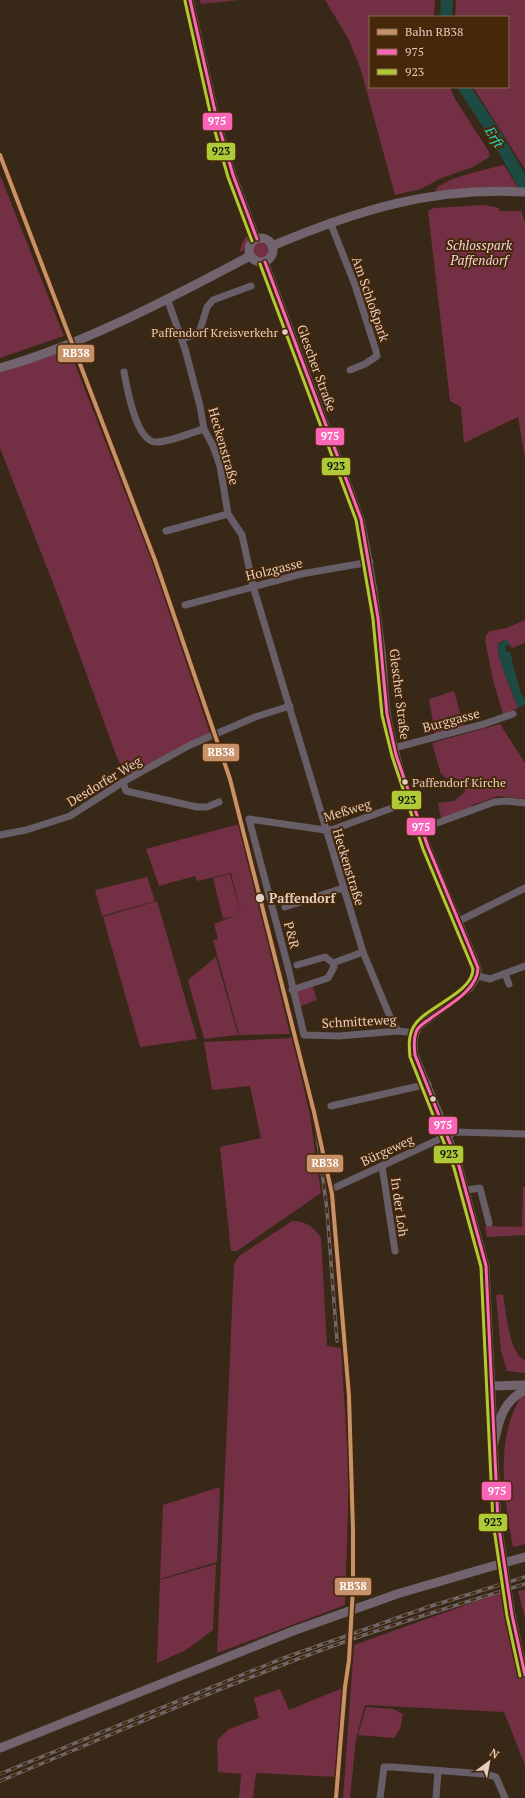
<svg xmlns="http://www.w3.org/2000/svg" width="525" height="1798" font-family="'PT Serif',serif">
<rect width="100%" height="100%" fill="#382818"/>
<!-- green -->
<g fill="#732f44">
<polygon points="200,0 239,0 201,4"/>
<polygon points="325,0 435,0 434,17 370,17 370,87 450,87 455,99 488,150 490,155 488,158 473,167 439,179 421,189 395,195 361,70 348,38"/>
<polygon points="456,0 525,0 525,169 473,87 508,87 508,17 455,17"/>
<path d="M 504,165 L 518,188 L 435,191 C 439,179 491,168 504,165 Z"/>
<polygon points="0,175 64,336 0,358"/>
<polygon points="485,205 499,208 500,211 521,211 525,222 525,458 518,417 464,443 461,407 450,401 428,211 433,208"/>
<polygon points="247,236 249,237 242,252 240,251 242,243"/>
<circle cx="261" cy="250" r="8"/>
<polygon points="69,349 152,561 210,733 126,776 116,755 55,588 0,448 0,373"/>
<path d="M 525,620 L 525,643 L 512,648 L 508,642 L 505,640 C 502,641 499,642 498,646 C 496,655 514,697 518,708 L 503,714 L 493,680 L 485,640 L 486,635 L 490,631 L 507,628 Z"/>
<polygon points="454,691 464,726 435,735 429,699"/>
<polygon points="500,724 525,763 525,799 498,796 473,805 469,809 441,818 438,803 454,801 465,792 463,782 453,777 446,778 441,774 432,743"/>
<polygon points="239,824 290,1034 239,1035 213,940 218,939 214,924 237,915 223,919 213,878 230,874 241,914 231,873 197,881 195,876 159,886 146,849"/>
<polygon points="147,877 155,901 102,916 95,890"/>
<polygon points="157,901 197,1039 140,1047 103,917"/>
<polygon points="216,957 238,1035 204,1039 188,980"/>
<polygon points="312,985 317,1000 298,1007 294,991"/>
<polygon points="292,1038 310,1115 321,1193 237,1251 231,1251 220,1147 261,1138 250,1086 212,1090 204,1042"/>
<polygon points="523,1187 525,1187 525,1235 487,1237 485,1226 522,1227"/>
<path d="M 292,1221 C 306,1221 314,1227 321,1238 L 327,1346 L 341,1348 L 349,1476 L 345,1605 L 217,1653 L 234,1264 L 239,1256 Z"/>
<path d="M 503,1294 C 506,1310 509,1355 525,1360 L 525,1373 L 507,1371 L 501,1351 L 496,1295 Z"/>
<path d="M 525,1394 L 525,1544 L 513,1547 C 504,1499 494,1439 522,1395 Z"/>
<polygon points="220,1487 217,1562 160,1579 163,1505"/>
<polygon points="216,1564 213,1630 186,1650 157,1663 160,1580"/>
<polygon points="525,1590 525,1618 518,1591"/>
<polygon points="502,1592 525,1678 525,1765 504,1712 365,1705 356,1739 350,1798 343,1798 354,1645"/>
<polygon points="345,1687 338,1777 256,1773 253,1798 239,1798 241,1774 218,1772 217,1740 229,1729 259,1718 254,1698 280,1689 289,1710"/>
<polygon points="366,1707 393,1709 403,1714 400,1729 394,1738 358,1735"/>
</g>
<!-- water -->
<polygon fill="#1d4b43" points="505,640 509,642 510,645 505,646 506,652 510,652 520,692 525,699 525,704 518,708 499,658 498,645"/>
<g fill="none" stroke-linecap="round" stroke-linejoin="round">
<!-- river -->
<g stroke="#1d4b43" stroke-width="12">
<polyline points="446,17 447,0"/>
<polyline points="464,87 498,139 525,187"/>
</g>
<!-- minor -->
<g stroke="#685e68" stroke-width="7">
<polyline points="190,0 217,120 233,175 257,239"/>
<polyline points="330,222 355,285 376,351 377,356 365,364 350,370"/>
<path d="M 265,262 L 361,519 C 370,563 377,607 382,651 C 385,675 384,700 389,723 C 406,808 446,888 478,968 L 478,976 L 470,988 L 419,1027 C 413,1036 414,1044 415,1055 L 443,1122 L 459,1166 L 486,1266 L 498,1522 L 512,1615 L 525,1675"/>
<polyline points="167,298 185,349 200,406 204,429 213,446 220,466 228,514 242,535 253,586 363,952 391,1019 398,1031"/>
<polyline points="182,339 196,334 200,330 207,307 213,300 251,286"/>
<path d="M 124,372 C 127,388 136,442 156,442 C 171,442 189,433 204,429"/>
<polyline points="166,531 228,514"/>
<polyline points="185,605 301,574 370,562"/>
<polyline points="394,748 484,724 513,714"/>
<polyline points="123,782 126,791 197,807 207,807 219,802"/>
<polyline points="403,804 334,829 325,830 249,819 288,967 304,1035 339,1036 398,1031 415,1033"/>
<polyline points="421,829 494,802 507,801 525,803"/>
<polyline points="0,835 26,830 70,816 123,782 190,745 255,717 290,706"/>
<polyline points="285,907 343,888"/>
<polyline points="459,921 525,888"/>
<polyline points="297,965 325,957 333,963"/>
<polyline points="505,974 509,984"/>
<polyline points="478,976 490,979 525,966"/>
<polyline points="292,990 328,978 334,967 333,963 363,952"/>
<polyline points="331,1106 428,1084"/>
<polyline points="382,1166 395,1251"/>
<polyline points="336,1187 455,1132 525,1134"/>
<polyline points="467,1190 480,1188 489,1223"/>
<polyline points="380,1798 384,1767 392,1767 485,1774 496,1777 505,1798"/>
<polyline points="436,1798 438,1771"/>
</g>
<!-- major -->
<g stroke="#71646f" stroke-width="9">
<circle cx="261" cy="250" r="12"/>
<path d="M 272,246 C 358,210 431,187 525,192"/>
<path d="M 0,368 C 87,343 170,298 250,256"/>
<polyline points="491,1386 525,1385"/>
<path d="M 494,1443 C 499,1420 503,1401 525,1390"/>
<polyline points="507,1562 525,1557"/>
<polyline points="0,1748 293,1631 397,1594 479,1570"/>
</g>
<!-- rail casing -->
<g stroke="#706668" stroke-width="3.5">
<g id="rail">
<polyline points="314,1112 327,1210 337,1341"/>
<polyline points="0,1774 281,1659 428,1607 525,1577"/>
<path d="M 0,1781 C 106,1737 211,1691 319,1651 C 386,1626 456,1605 525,1584"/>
</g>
</g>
<!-- rail -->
<use href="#rail" stroke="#46270a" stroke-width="2" stroke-dasharray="6" stroke-linecap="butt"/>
<!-- major-bridge -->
<polyline stroke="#71646f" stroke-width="9" points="479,1570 507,1562"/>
<!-- bus-1 casing -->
<g stroke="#46270a" stroke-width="6">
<g id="bus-1">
<polyline points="190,0 217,120 233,175 257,239"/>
<path d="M 265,262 L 361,519 L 378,618 L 387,714 L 396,755 L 428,847 L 478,968 C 478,990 447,1006 431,1018 C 426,1022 420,1025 417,1030 C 413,1038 414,1047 415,1055 L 459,1166 L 486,1266 L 498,1522 L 512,1615 L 525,1675"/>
</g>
</g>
<!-- bus-2 casing -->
<g stroke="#46270a" stroke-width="6">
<g id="bus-2">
<polyline points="185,1 212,121 228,177 252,241"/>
<path d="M 260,264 L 356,520 L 373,619 L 382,715 L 392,756 L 423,849 L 473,969 C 473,993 425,1007 414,1026 C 408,1036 409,1047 410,1057 L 454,1168 L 481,1267 L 493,1522 L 507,1616 L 520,1676"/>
</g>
</g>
<!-- bus-1 -->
<use href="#bus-1" stroke="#fa66b7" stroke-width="3"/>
<!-- bus-2 -->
<use href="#bus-2" stroke="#aecb37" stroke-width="3"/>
<!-- rail-1 casing -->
<g stroke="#46270a" stroke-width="7">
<polyline id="rail-1" points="0,155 155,560 230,779 314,1112 332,1194 349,1396 353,1530 353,1587 349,1660 345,1687 336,1798"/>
</g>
<!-- rail-1 -->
<use href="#rail-1" stroke="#c7916a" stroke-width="4"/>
</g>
<!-- markers -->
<g fill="#e3cfbf" stroke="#46270a" stroke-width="1.5">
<circle cx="285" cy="332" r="3.5"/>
<circle cx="405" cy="782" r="3.5"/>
<circle cx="260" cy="898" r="5"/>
<circle cx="433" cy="1099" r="3.5"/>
</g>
<g text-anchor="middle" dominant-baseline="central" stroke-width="4" stroke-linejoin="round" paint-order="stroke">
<!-- bus labels -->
<g font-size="12" fill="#e3cfbf" stroke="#46270a" text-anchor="end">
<text x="278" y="332">Paffendorf Kreisverkehr</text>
<text x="412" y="782" text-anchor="start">Paffendorf Kirche</text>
</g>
<!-- park labels -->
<g font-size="13" font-style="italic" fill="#f4d6de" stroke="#46270a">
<text x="479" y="245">Schlosspark<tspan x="479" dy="15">Paffendorf</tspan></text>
</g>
<!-- street labels -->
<g font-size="13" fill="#e3cfbf" stroke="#46270a">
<text transform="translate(371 299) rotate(71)">Am Schloßpark</text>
<text transform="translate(317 368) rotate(70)">Glescher Straße</text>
<text transform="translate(224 446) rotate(74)">Heckenstraße</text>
<text transform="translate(274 569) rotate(-14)">Holzgasse</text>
<text transform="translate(400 694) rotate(83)">Glescher Straße</text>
<text transform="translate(451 720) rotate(-15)">Burggasse</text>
<text transform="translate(104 781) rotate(-31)">Desdorfer Weg</text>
<text transform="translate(347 810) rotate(-17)">Meßweg</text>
<text transform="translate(349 867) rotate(73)">Heckenstraße</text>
<text transform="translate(292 935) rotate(75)">P&amp;R</text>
<text transform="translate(359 1021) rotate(-3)">Schmitteweg</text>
<text transform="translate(387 1150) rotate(-25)">Bürgeweg</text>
<text transform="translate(400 1207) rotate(82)">In der Loh</text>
</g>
<!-- stop labels -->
<g font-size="13" font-weight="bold" fill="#e3cfbf" stroke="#46270a" text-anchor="start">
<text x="269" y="898">Paffendorf</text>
</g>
<!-- water labels -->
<g font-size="14" font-style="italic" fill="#27dbc3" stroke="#46270a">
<text transform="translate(495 137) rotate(59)">Erft</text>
</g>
</g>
<g stroke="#46270a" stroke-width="1.5">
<rect x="202" y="112" width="31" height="19" rx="4" fill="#fa66b7"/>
<rect x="206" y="142" width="30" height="19" rx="4" fill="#aecb37"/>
<rect x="57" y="344" width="38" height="19" rx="4" fill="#c7916a"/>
<rect x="315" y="427" width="30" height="19" rx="4" fill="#fa66b7"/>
<rect x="321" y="457" width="30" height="19" rx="4" fill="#aecb37"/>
<rect x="202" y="743" width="38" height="19" rx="4" fill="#c7916a"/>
<rect x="391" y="790" width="31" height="20" rx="4" fill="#aecb37"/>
<rect x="406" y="817" width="30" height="19" rx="4" fill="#fa66b7"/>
<rect x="428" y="1116" width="30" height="19" rx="4" fill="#fa66b7"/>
<rect x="433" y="1145" width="31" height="19" rx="4" fill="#aecb37"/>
<rect x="306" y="1154" width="38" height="19" rx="4" fill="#c7916a"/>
<rect x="481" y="1481" width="31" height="20" rx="4" fill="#fa66b7"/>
<rect x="478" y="1513" width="30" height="19" rx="4" fill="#aecb37"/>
<rect x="334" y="1577" width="38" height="19" rx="4" fill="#c7916a"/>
</g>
<g font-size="11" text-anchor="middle" font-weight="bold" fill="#fff">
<text x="217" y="125">975</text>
<text x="76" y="357">RB38</text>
<text x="330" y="440">975</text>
<text x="221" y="756">RB38</text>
<text x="421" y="831">975</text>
<text x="443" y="1129">975</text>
<text x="325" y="1167">RB38</text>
<text x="497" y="1495">975</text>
<text x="353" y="1590">RB38</text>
</g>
<g font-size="11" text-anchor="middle" font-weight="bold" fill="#111">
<text x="221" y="155">923</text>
<text x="336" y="470">923</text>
<text x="407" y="804">923</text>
<text x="449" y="1158">923</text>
<text x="493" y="1526">923</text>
</g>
<!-- legend -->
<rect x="369" y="16" width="140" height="72" fill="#46270a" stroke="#856a52"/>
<rect x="377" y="29" width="20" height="6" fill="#c7916a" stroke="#856a52"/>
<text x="405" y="36" font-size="12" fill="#e3cfbf">Bahn RB38</text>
<rect x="377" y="49" width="20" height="6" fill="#fa66b7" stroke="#856a52"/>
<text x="405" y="56" font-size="12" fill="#e3cfbf">975</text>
<rect x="377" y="69" width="20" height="6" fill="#aecb37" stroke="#856a52"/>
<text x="405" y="76" font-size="12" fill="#e3cfbf">923</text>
<!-- north arrow -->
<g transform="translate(489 1762) rotate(32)" stroke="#46270a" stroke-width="3" paint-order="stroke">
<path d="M0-3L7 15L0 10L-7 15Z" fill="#e3cfbf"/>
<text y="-6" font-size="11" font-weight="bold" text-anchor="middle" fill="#e3cfbf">N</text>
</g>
</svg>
